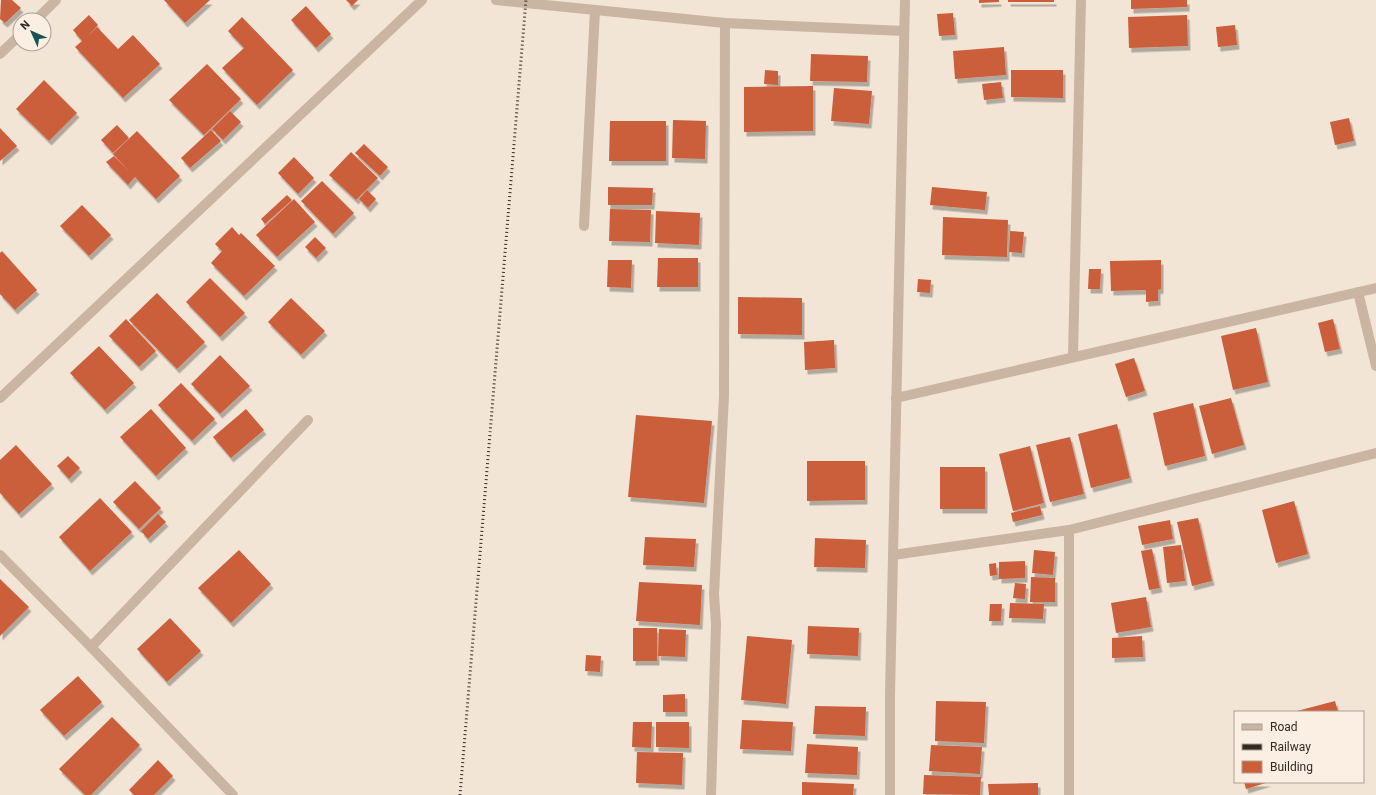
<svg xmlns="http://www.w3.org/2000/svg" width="1376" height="795" font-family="Roboto,sans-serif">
<defs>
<filter id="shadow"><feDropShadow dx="2.5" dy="4.5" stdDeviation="0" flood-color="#0004"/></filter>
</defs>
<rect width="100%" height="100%" fill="#f2e5d6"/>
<!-- building -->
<g fill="#cc5e3a" filter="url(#shadow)">
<polygon points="1,0 12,0 21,8 5,23 0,19"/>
<polygon points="164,0 210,0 185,23"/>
<polygon points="346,0 358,0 352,6"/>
<polygon points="979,0 999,0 999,2 979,3"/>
<rect x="1008" y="0" width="46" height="2"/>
<polygon points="1131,0 1187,0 1187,7 1131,9"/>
<polygon points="306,6 331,34 316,48 291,20"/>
<polygon points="953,13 955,35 939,36 937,14"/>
<polygon points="89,15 98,25 88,36 97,27 118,49 133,35 160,64 123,98 75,47 82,41 73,30"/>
<polygon points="1187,15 1188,46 1129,48 1128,17"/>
<polygon points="242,17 293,70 257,105 222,68 244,48 228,31"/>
<polygon points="1235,25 1237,45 1218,47 1216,27"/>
<polygon points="1004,47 1006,75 955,79 953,51"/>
<polygon points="811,54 868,56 867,82 810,81"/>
<polygon points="207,64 241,99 204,135 169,100"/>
<polygon points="765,70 778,71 778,85 764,84"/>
<polygon points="1011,70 1063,70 1063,98 1011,97"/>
<polygon points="44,80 77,113 49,141 16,109"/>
<polygon points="1001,82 1003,98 984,100 982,84"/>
<polygon points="813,86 813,131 744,132 744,87"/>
<polygon points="834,88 872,91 869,124 831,121"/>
<polygon points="230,111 241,122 223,140 212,129"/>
<polygon points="1349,118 1354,141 1335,145 1330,122"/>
<polygon points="673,120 706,121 705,159 672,158"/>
<polygon points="610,121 666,121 666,161 609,161"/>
<polygon points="117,125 129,138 113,153 101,140"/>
<polygon points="0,128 17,146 0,161"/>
<polygon points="211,130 221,141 190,168 181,158"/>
<polygon points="137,131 180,176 156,199 135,177 128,185 106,162 114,156 129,171 113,154"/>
<polygon points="364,144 388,167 380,176 355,153"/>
<polygon points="351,152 378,178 356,200 329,175"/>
<polygon points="294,157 314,178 298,194 278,173"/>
<polygon points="322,181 354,213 333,234 301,201"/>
<polygon points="608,187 653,188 652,205 608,205"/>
<polygon points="932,187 987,192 985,210 930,205"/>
<polygon points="367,190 376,199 368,208 359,199"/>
<polygon points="287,195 292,200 265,224 261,219"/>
<polygon points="294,199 315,222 277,257 256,235"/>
<polygon points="82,205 111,235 89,256 60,226"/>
<polygon points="610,209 651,210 650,242 609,241"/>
<polygon points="656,211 700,213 699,245 655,243"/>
<polygon points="943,217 1008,220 1007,257 942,255"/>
<polygon points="232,227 239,235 241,233 275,266 244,296 211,263 222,251 215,244"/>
<polygon points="1010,231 1024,232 1022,253 1009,252"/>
<polygon points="315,237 326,248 316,258 305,247"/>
<polygon points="2,251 37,290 15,310 0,294 0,253"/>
<polygon points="658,258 698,258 698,287 657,287"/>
<polygon points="608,260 632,260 631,288 607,287"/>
<polygon points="1161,260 1161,289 1158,290 1158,301 1146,302 1146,290 1111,291 1110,261"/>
<polygon points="1089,269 1101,269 1100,289 1088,289"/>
<polygon points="210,278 245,313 220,337 186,302"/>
<polygon points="918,279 931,280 930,293 917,292"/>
<polygon points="157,293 205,342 177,369 129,320"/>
<polygon points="738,297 802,298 802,335 738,334"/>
<polygon points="291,298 325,331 301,355 268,322"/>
<polygon points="126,319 156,351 139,367 109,336"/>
<polygon points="1333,319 1340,349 1325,352 1318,323"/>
<polygon points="1256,328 1268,382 1233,390 1221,336"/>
<polygon points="834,340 835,368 805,370 804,342"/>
<polygon points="99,346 134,383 105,410 70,373"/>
<polygon points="220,355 250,386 220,414 191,384"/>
<polygon points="1134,358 1145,391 1126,397 1115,364"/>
<polygon points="181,383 215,419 192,441 158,405"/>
<polygon points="1231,398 1244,445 1212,454 1199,406"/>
<polygon points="1193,403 1205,456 1165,466 1153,413"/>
<polygon points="151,409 186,448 156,476 120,437"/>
<polygon points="246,409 264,430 231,458 213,437"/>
<polygon points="636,415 712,421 704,503 628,497"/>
<polygon points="1117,424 1130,478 1091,488 1078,434"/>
<polygon points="1070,437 1084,494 1050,502 1036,445"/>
<polygon points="16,445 52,484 19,514 0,493 0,460"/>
<polygon points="1030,446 1044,503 1013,511 999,454"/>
<polygon points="68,456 80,468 69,479 57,466"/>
<polygon points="807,461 865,461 865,500 807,501"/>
<rect x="940" y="467" width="45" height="42"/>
<polygon points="135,481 161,508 139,529 113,502"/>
<polygon points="100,498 132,532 90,571 59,537"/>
<polygon points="1294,501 1308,554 1276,563 1262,510"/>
<polygon points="1040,506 1042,515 1013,522 1011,513"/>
<polygon points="158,514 166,522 148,539 141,531"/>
<polygon points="1198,518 1212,581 1192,586 1177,522"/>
<polygon points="1170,520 1173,539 1142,545 1138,526"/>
<polygon points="645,537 696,539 694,567 643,565"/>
<polygon points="815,538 866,540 865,568 814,567"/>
<polygon points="1181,545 1185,581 1167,583 1163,547"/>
<polygon points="1152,549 1160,588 1149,590 1141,551"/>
<polygon points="239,550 271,584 231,623 198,588"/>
<polygon points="1034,550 1055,552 1053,575 1032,573"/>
<polygon points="1025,561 1025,578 999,579 999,562"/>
<polygon points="996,563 997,575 990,576 989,564"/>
<polygon points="1031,577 1055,578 1055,602 1030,602"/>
<polygon points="0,579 29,607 0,636"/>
<polygon points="639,582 702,585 700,625 636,621"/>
<polygon points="1015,583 1026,584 1025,599 1013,598"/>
<polygon points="1146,597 1151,627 1116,633 1111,603"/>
<polygon points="1010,603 1044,604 1043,619 1009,618"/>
<polygon points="990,604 1002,604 1001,621 989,621"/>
<polygon points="170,618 201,651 167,682 137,649"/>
<polygon points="808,626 859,628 858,656 807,654"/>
<rect x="633" y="628" width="24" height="33"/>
<polygon points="659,629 686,630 685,657 658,656"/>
<polygon points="747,636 792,640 786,704 741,700"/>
<polygon points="1142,636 1143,657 1112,658 1112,638"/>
<polygon points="586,655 601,656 600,672 585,671"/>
<polygon points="78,676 102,702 64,736 40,710"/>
<polygon points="685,694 685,712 663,712 663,695"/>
<polygon points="936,701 986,702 984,743 935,741"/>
<polygon points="1335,701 1338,712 1297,712 1297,711"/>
<polygon points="815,706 866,707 865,736 813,734"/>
<polygon points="112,717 140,745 91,795 85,795 59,769"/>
<polygon points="742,720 793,722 791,751 740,749"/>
<polygon points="633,722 652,722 651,748 632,747"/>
<polygon points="656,722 689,722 689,748 656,747"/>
<polygon points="807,744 858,747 857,775 805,773"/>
<polygon points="931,745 982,747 980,774 929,771"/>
<polygon points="637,752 683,753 682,785 636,783"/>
<polygon points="158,760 173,776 154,795 134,795 129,790"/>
<polygon points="924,775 981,777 980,795 923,794"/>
<polygon points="802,782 854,784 853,795 802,795"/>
<polygon points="1244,782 1269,782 1246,789"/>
<polygon points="1038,783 1038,795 989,795 988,784"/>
</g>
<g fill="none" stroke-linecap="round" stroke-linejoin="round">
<!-- minor -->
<g stroke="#cab4a2" stroke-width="10">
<polyline points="496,0 725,23 904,31"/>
<polyline points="36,20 56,0"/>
<polyline points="0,54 20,35"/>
<polyline points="584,226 595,10"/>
<polyline points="1358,292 1376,366"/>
<polyline points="1073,357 1081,0"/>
<polyline points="0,398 422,0"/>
<polyline points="896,398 1376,288"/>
<polyline points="1069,530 1069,795"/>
<polyline points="0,555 91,647 233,795"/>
<polyline points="893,555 1069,530 1376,453"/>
<polyline points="91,647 308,420"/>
<polyline points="711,795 716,624 714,594 724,396 725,23"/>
<polyline points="890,795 890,695 905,0"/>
</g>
<!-- rail -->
<polyline stroke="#342a25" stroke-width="3" stroke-dasharray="1 3" stroke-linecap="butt" points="460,795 526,0"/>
</g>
<!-- legend -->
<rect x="1234" y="711" width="130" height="72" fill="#faefe2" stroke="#aba096"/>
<rect x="1242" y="724" width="20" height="6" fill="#cab4a2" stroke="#aba096"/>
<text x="1270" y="731" font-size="12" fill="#342a25">Road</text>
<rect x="1242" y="744" width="20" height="6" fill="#342a25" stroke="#aba096"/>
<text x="1270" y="751" font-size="12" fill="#342a25">Railway</text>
<rect x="1242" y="761" width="20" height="12" fill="#cc5e3a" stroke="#aba096"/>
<text x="1270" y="771" font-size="12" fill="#342a25">Building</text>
<!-- north arrow -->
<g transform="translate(32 32) rotate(315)"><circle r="19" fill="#faefe2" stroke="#aba096"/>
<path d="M0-3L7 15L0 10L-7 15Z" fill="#195357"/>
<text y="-6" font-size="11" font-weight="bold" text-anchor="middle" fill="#342a25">N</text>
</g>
</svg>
